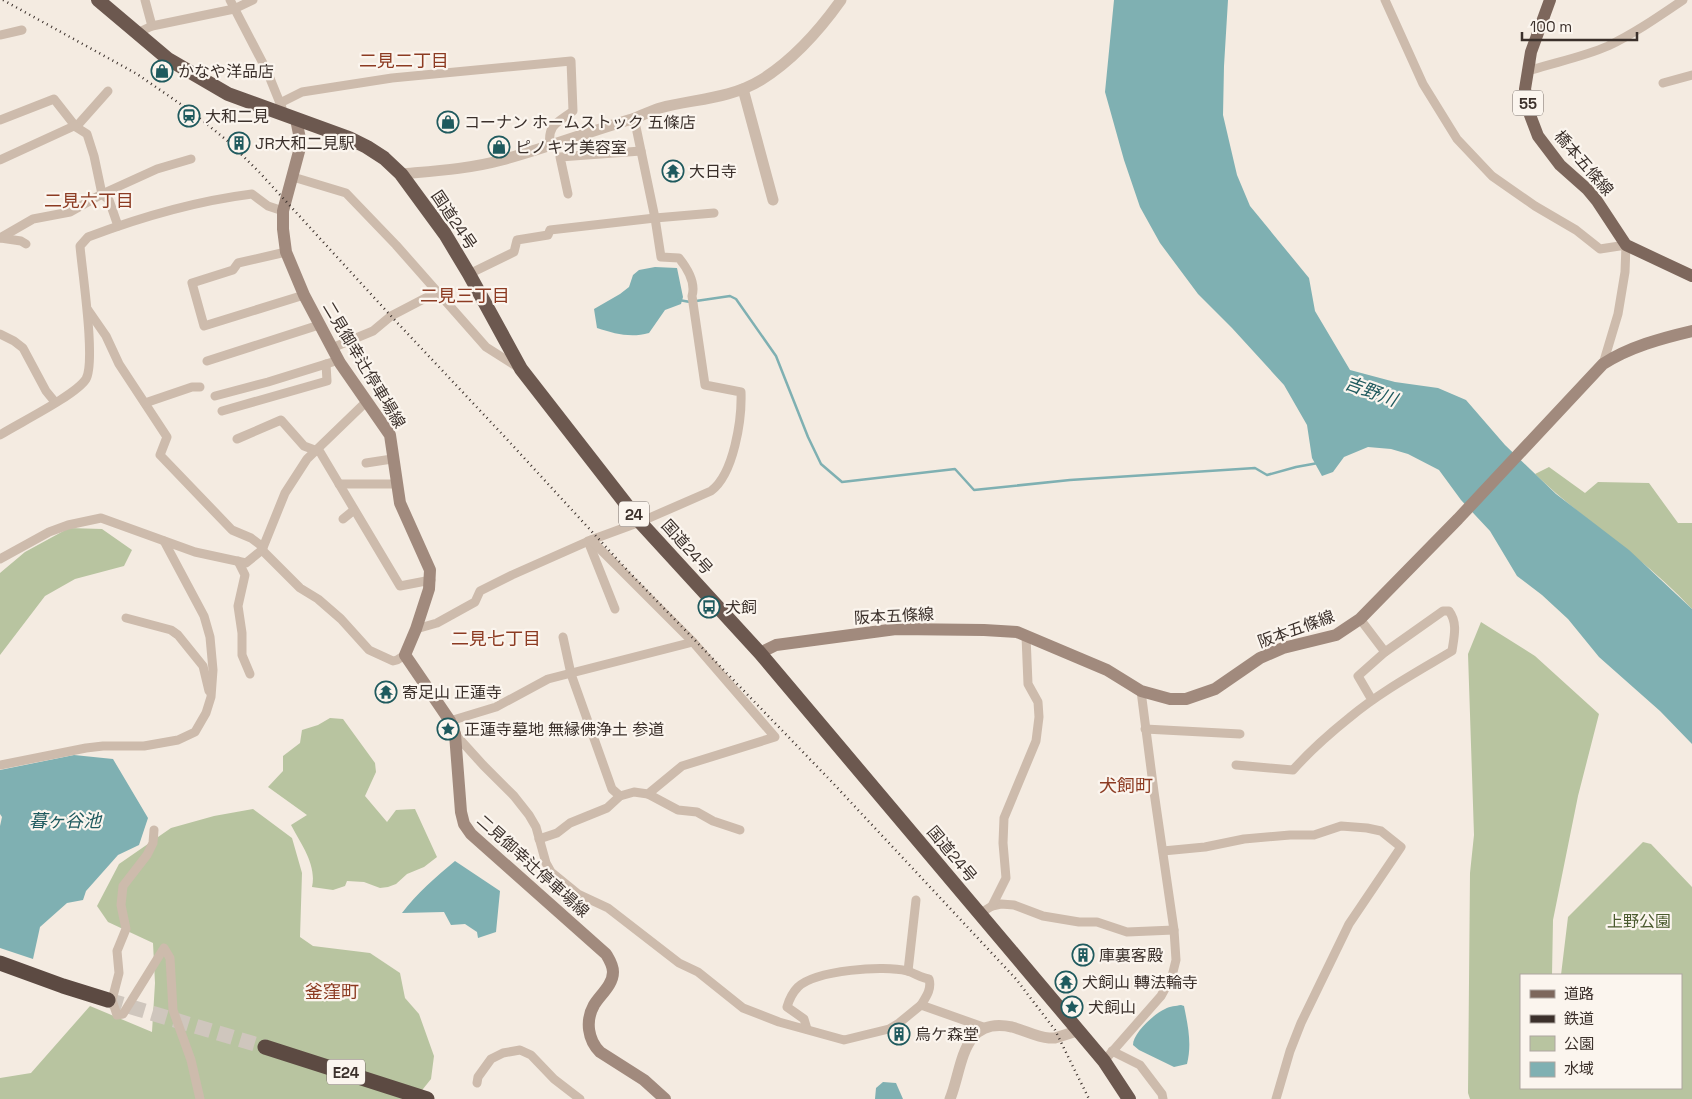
<svg xmlns="http://www.w3.org/2000/svg" width="1692" height="1099" font-family="'Space Grotesk','Noto Sans JP',sans-serif">
<rect width="100%" height="100%" fill="#f4ebe1"/>
<!-- green -->
<g fill="#b8c4a0">
<path d="M 1549,467 L 1585,493 L 1598,482 L 1649,483 L 1678,523 L 1692,523 L 1692,609 C 1645,558 1585,522 1535,474 Z"/>
<polygon points="69,528 102,529 132,550 124,566 75,579 45,596 0,655 0,573 25,552"/>
<polygon points="1481,622 1535,656 1599,714 1578,796 1553,920 1552,975 1521,975 1521,1088 1681,1088 1681,975 1561,975 1568,917 1643,842 1651,844 1692,887 1692,1099 1470,1099 1468,1093 1470,873 1474,835 1468,654"/>
<path d="M 330,718 L 343,719 L 375,763 L 376,772 L 365,796 L 387,822 L 396,810 L 415,809 L 437,857 L 424,867 L 407,874 L 396,884 L 388,887 L 380,888 L 364,882 L 347,881 L 345,886 L 333,890 L 312,887 C 317,865 301,844 291,825 L 307,815 L 268,787 L 283,771 L 283,756 L 300,743 L 302,730 L 318,725 Z"/>
<polygon points="253,809 292,838 302,873 300,937 313,946 370,953 400,973 405,998 419,1014 434,1056 431,1079 415,1099 0,1099 0,1078 31,1073 90,1006 152,1032 155,983 153,943 108,922 97,906 119,864 171,828 214,816"/>
</g>
<!-- water -->
<g fill="#7fb0b2">
<polygon points="1114,0 1228,0 1224,66 1223,115 1237,175 1250,206 1309,278 1315,311 1350,370 1395,382 1438,388 1466,400 1505,445 1556,494 1629,550 1692,609 1692,744 1660,711 1599,657 1568,619 1542,595 1517,576 1490,531 1461,500 1439,470 1408,454 1391,449 1368,447 1344,457 1333,472 1322,476 1312,458 1307,425 1284,385 1232,328 1198,294 1160,243 1140,207 1124,160 1105,92"/>
<path d="M 655,267 L 677,268 L 683,297 L 681,304 L 665,310 L 649,333 C 631,338 615,334 597,328 L 594,309 L 620,294 L 629,287 L 633,275 L 639,270 Z"/>
<polygon points="74,755 113,759 148,818 139,845 118,855 86,891 83,900 67,903 40,927 33,959 0,948 0,826 2,817 0,814 0,770"/>
<path d="M 455,861 L 500,891 L 496,932 L 478,938 L 477,932 L 465,924 L 451,925 L 444,912 L 402,913 C 417,893 436,877 455,861 Z"/>
<path d="M 1181,1005 L 1184,1006 C 1188,1026 1192,1044 1187,1064 L 1174,1067 L 1139,1050 L 1133,1045 C 1133,1033 1154,1014 1165,1009 C 1170,1006 1176,1006 1181,1005 Z"/>
<polygon points="883,1082 896,1083 903,1099 875,1099 876,1088"/>
</g>
<g fill="none" stroke-linecap="round" stroke-linejoin="round">
<!-- stream -->
<g stroke="#7fb0b2" stroke-width="2.5">
<polyline points="679,300 690,302"/>
<polyline points="696,301 730,296 736,299 776,356 808,437 821,464 842,482 955,469 974,490 1070,480 1255,468 1267,475 1296,467 1318,463"/>
</g>
<!-- motorway-tunnel -->
<polyline stroke="#cfc6bd" stroke-width="15" stroke-dasharray="15 8" stroke-linecap="butt" points="108,1000 265,1047"/>
<!-- minor -->
<g stroke="#cdbbac" stroke-width="9">
<polyline points="145,0 152,26"/>
<polyline points="230,0 267,71 282,108"/>
<polyline points="1385,0 1423,84 1457,139 1492,176 1535,206 1576,230 1600,249 1626,245 1625,272 1618,314 1603,364"/>
<polyline points="137,33 152,26 234,9 253,0"/>
<polyline points="0,35 22,30"/>
<path d="M 1531,63 L 1531,70 C 1556,62 1583,57 1608,46 C 1635,33 1658,17 1683,0"/>
<polyline points="1663,83 1692,75"/>
<path d="M 280,103 L 302,92 L 392,78 L 571,61 L 573,111 C 559,122 547,124 550,145"/>
<polyline points="0,120 54,99 76,127 87,134 94,156 102,194 109,200 118,226"/>
<polyline points="76,127 108,91"/>
<polyline points="0,160 74,126"/>
<polyline points="293,177 346,193 396,245 486,347 519,368"/>
<polyline points="568,194 560,157 641,151"/>
<polyline points="0,238 33,219 70,212 102,194 157,169 191,159"/>
<polyline points="0,238 21,241 26,244"/>
<polyline points="286,252 238,263 233,270 192,283 204,326 304,295"/>
<polyline points="469,274 514,252 517,240 548,235 550,230 655,218 714,213"/>
<polyline points="88,310 106,336 119,364 167,437 160,455 232,530 251,538 263,547"/>
<polyline points="0,334 14,341 23,348 46,391 55,402"/>
<polyline points="332,348 373,331 391,316 437,292"/>
<polyline points="207,361 319,325"/>
<polyline points="215,396 268,382 339,360"/>
<polyline points="145,403 192,387 200,387"/>
<polyline points="222,411 327,381 326,364"/>
<path d="M 0,435 C 19,423 76,395 86,379 C 96,361 82,271 80,246 L 88,237 C 141,217 196,201 252,194 L 268,206 L 283,211"/>
<polyline points="237,439 281,420 304,446 320,452 400,586 431,580"/>
<polyline points="366,463 392,459"/>
<polyline points="339,484 396,484"/>
<polyline points="343,519 354,510"/>
<polyline points="588,541 615,609"/>
<polyline points="262,550 300,588 318,599 341,619 369,650 393,661 397,660 405,655"/>
<polyline points="0,559 49,532 68,525 101,518 195,552 246,563 262,550 285,493 307,459 366,402"/>
<polyline points="238,561 245,575 238,606 242,633 242,655 250,674"/>
<polyline points="126,618 171,630 178,635 203,666 209,691"/>
<polyline points="1360,619 1385,652"/>
<path d="M 416,629 L 437,623 L 475,602 L 480,591 L 512,575 L 591,540 L 640,522 L 711,491 C 734,474 742,419 741,392 L 705,385 L 692,296 C 696,283 687,268 679,258 L 661,257 L 655,218 L 636,127 L 632,119"/>
<polyline points="563,637 571,674 612,789 620,796"/>
<polyline points="450,721 496,707 548,679 693,642"/>
<polyline points="1145,729 1240,734"/>
<polyline points="455,734 483,765 514,796 529,815 536,827 546,863 551,872 578,894 608,908 679,963 698,972 743,1008 779,1022 844,1040 889,1029 899,1023 921,1005 986,1028"/>
<polyline points="0,765 86,748 103,746 144,746 178,740 195,732 206,713 211,697 213,670 210,637 204,616 164,541"/>
<path d="M 1236,765 L 1293,770 C 1310,751 1329,734 1349,718 C 1380,692 1417,672 1452,651 C 1454,637 1458,623 1449,611 L 1443,611 L 1385,652 L 1358,676 L 1372,700"/>
<polyline points="648,794 678,810 697,812 713,821 740,830"/>
<polyline points="154,830 153,843 147,855 123,886 121,905 126,929 117,951 119,973 112,1000 117,1015 123,1014 164,948 170,958 173,1010 191,1060 200,1099"/>
<polyline points="539,839 557,833 570,823 607,808 620,796 634,792 648,794 682,766 775,737 693,642 591,540"/>
<polyline points="1163,851 1205,847 1244,839 1290,835 1314,835 1341,826 1367,828 1381,831 1401,847 1349,924 1301,1023 1290,1051 1276,1099"/>
<polyline points="992,906 1001,904 1014,905 1043,916 1079,922 1097,922 1127,932 1174,930"/>
<polyline points="979,914 992,906 1006,878 1003,843 1004,818 1036,741 1039,717 1038,702 1028,684 1026,636"/>
<polyline points="908,971 916,900"/>
<path d="M 807,1029 L 804,1019 L 787,1007 C 789,1000 793,992 798,987 C 816,970 884,965 907,971 C 915,973 921,978 929,979 C 932,989 926,997 921,1005"/>
<polyline points="1112,1051 1140,1065 1162,1094 1163,1099"/>
<polyline points="1104,1061 1161,996 1172,976 1176,960 1174,930 1154,792 1141,691"/>
<polyline points="477,1083 478,1077 491,1059 503,1053 520,1050 531,1055 554,1079 580,1099"/>
</g>
<!-- tertiary -->
<g stroke="#cdbbac" stroke-width="11">
<polyline points="743,89 773,200"/>
<path d="M 401,174 C 434,171 469,169 502,160 C 546,148 588,132 632,119 C 641,116 650,111 660,108 C 694,99 730,99 761,80 C 793,60 819,31 841,0"/>
<path d="M 950,1099 C 963,1067 961,1016 1012,1027 C 1024,1030 1036,1037 1049,1038 L 1055,1038 L 1077,1031"/>
</g>
<!-- secondary -->
<g stroke="#a18a7d" stroke-width="12">
<path d="M 296,119 L 301,144 L 283,211 L 283,229 L 286,252 L 304,295 L 340,363 L 390,435 L 400,503 L 430,570 L 429,589 L 416,629 L 405,655 L 450,721 L 455,734 L 461,812 L 464,824 L 471,834 L 606,954 C 609,959 613,965 613,972 C 613,985 600,995 594,1005 C 585,1021 588,1040 600,1052 L 644,1080 L 665,1099"/>
<path d="M 760,653 L 776,645 L 896,629 L 984,630 L 1017,632 L 1107,670 L 1141,691 L 1170,699 L 1186,699 L 1215,689 L 1260,658 L 1283,648 L 1336,635 L 1360,619 L 1458,519 L 1603,364 C 1629,347 1662,338 1692,331"/>
</g>
<!-- primary -->
<polyline stroke="#7d675c" stroke-width="12" points="1550,0 1531,52 1525,89 1530,115 1538,136 1560,165 1587,189 1597,201 1626,245 1692,276"/>
<!-- trunk -->
<polyline stroke="#6c584f" stroke-width="14" points="98,0 168,59 228,94 349,138 367,147 384,158 401,174 445,234 469,274 521,369 640,522 760,653 1104,1061 1129,1099"/>
<!-- motorway -->
<g stroke="#5c4a42" stroke-width="15">
<polyline points="0,963 63,986 108,1000"/>
<polyline points="265,1047 427,1099"/>
</g>
<!-- rail -->
<polyline stroke="#3b302b" stroke-width="2.5" stroke-dasharray="1 4" stroke-linecap="butt" points="3,0 137,74 192,112 230,143 260,173 391,316 503,435 629,572 831,781 1016,979 1055,1030 1089,1099"/>
</g>
<!-- icons -->
<defs>
<g id="shop-ring" transform="scale(1.125)"><circle r="9.5" fill="#fbf5ee" stroke="#1f5a5e" stroke-width="1.5"/><path d="M-5-2.5h2.3a2.7 3.5 0 0 1 5.4 0H5L5.5 6h-11ZM-1.5-2.5h3a1.5 2.3 0 0 0-3 0Z" fill="#1f5a5e"/></g>
<g id="station-ring" transform="scale(1.125)"><circle r="9.5" fill="#fbf5ee" stroke="#1f5a5e" stroke-width="1.5"/><path d="M-3-6H3Q5-6 5-4V2Q5 4 3 4L4.5 6H3L1.5 4h-3L-3 6H-4.5L-3 4Q-5 4-5 2V-4Q-5-6-3-6ZM-3.5-4v3h7v-3ZM-3.5 1v1.5H-2V1ZM2 1v1.5H3.5V1Z" fill="#1f5a5e"/></g>
<g id="building-ring" transform="scale(1.125)"><circle r="9.5" fill="#fbf5ee" stroke="#1f5a5e" stroke-width="1.5"/><path d="M-4-6H4V6H1V3H-1V6H-4ZM-2.5-4.3h1.7v1.8h-1.7ZM.8-4.3h1.7v1.8H.8ZM-2.5-1h1.7V.8h-1.7ZM.8-1h1.7V.8H.8Z" fill="#1f5a5e"/></g>
<g id="temple-ring" transform="scale(1.125)"><circle r="9.5" fill="#fbf5ee" stroke="#1f5a5e" stroke-width="1.5"/><path d="M0-6L5-2H3V0L6.5 2.5H4V6H1.5V3h-3V6H-4V2.5H-6.5L-3 0V-2H-5Z" fill="#1f5a5e"/></g>
<g id="bus-ring" transform="scale(1.125)"><circle r="9.5" fill="#fbf5ee" stroke="#1f5a5e" stroke-width="1.5"/><path d="M-5-6H5V4H4V6H2V4H-2V6H-4V4H-5ZM-3.5-4V0h7V-4ZM-3.5 1.2v1.5H-2V1.2ZM2 1.2v1.5H3.5V1.2Z" fill="#1f5a5e"/></g>
<g id="sight-ring" transform="scale(1.125)"><circle r="9.5" fill="#fbf5ee" stroke="#1f5a5e" stroke-width="1.5"/><path d="M0-6L1.8-2.2L6-1.7L2.9 1.2L3.7 5.4L0 3.3L-3.7 5.4L-2.9 1.2L-6-1.7L-1.8-2.2Z" fill="#1f5a5e"/></g>
</defs>
<g fill-rule="evenodd">
<use href="#shop-ring" x="162" y="71"/>
<use href="#station-ring" x="189" y="116"/>
<use href="#shop-ring" x="448" y="122"/>
<use href="#building-ring" x="239" y="143"/>
<use href="#shop-ring" x="499" y="147"/>
<use href="#temple-ring" x="673" y="171"/>
<use href="#bus-ring" x="709" y="607"/>
<use href="#temple-ring" x="386" y="692"/>
<use href="#sight-ring" x="448" y="729"/>
<use href="#building-ring" x="1083" y="955"/>
<use href="#temple-ring" x="1066" y="982"/>
<use href="#sight-ring" x="1072" y="1007"/>
<use href="#building-ring" x="899" y="1034"/>
</g>
<g text-anchor="middle" dominant-baseline="central" stroke-width="4.5" stroke-linejoin="round" paint-order="stroke">
<!-- shield labels -->
<g fill="#fbf5ee" stroke="#756b66" stroke-width="1">
<rect x="1513" y="90.5" width="30" height="25" rx="4"/>
<rect x="619" y="501.5" width="30" height="25" rx="4"/>
<rect x="327" y="1059.5" width="38" height="25" rx="4"/>
</g>
<g font-size="15" font-weight="bold" fill="#3b302b">
<text x="1528" y="103">55</text>
<text x="634" y="514">24</text>
<text x="346" y="1072">E24</text>
</g>
<!-- poi labels -->
<g font-size="16" fill="#3b302b" stroke="#fbf5ee" text-anchor="start">
<text x="178" y="71">かなや洋品店</text>
<text x="205" y="116">大和二見</text>
<text x="464" y="122">コーナン ホームストック 五條店</text>
<text x="255" y="143">JR大和二見駅</text>
<text x="515" y="147">ピノキオ美容室</text>
<text x="689" y="171">大日寺</text>
<text x="725" y="607">犬飼</text>
<text x="402" y="692">寄足山 正蓮寺</text>
<text x="464" y="729">正蓮寺墓地 無縁佛浄土 参道</text>
<text x="1099" y="955">庫裏客殿</text>
<text x="1082" y="982">犬飼山 轉法輪寺</text>
<text x="1088" y="1007">犬飼山</text>
<text x="915" y="1034">烏ケ森堂</text>
</g>
<!-- street labels -->
<g font-size="16" fill="#3b302b" stroke="#fbf5ee">
<text transform="translate(1584 163) rotate(49)">橋本五條線</text>
<text transform="translate(454 220) rotate(56)">国道24号</text>
<text transform="translate(364 365) rotate(59)">二見御幸辻停車場線</text>
<text transform="translate(687 547) rotate(48)">国道24号</text>
<text transform="translate(894 616) rotate(-3)">阪本五條線</text>
<text transform="translate(1296 629) rotate(-20)">阪本五條線</text>
<text transform="translate(952 854) rotate(50)">国道24号</text>
<text transform="translate(533 866) rotate(42)">二見御幸辻停車場線</text>
</g>
<!-- park labels -->
<g font-size="16" fill="#4a5a2e" stroke="#fbf5ee">
<text x="1639" y="921">上野公園</text>
</g>
<!-- neighbourhood labels -->
<g font-size="18" fill="#8c3b22" stroke="#fbf5ee">
<text x="404" y="60">二見二丁目</text>
<text x="89" y="200">二見六丁目</text>
<text x="465" y="295">二見三丁目</text>
<text x="496" y="638">二見七丁目</text>
<text x="1126" y="785">犬飼町</text>
<text x="332" y="991">釜窪町</text>
</g>
<!-- water labels -->
<g font-size="18" font-style="italic" fill="#1f5a5e" stroke="#fbf5ee">
<text transform="translate(1371 391) rotate(20)">吉野川</text>
<text x="65" y="820">暮ヶ谷池</text>
</g>
</g>
<!-- legend -->
<rect x="1520" y="974" width="162" height="115" fill="#fbf5ee" stroke="#aea6a0"/>
<rect x="1530" y="990" width="25" height="8" fill="#7d675c" stroke="#aea6a0"/>
<text x="1564" y="999" font-size="15" fill="#3b302b">道路</text>
<rect x="1530" y="1015" width="25" height="8" fill="#3b302b" stroke="#aea6a0"/>
<text x="1564" y="1024" font-size="15" fill="#3b302b">鉄道</text>
<rect x="1530" y="1036" width="25" height="15" fill="#b8c4a0" stroke="#aea6a0"/>
<text x="1564" y="1049" font-size="15" fill="#3b302b">公園</text>
<rect x="1530" y="1062" width="25" height="15" fill="#7fb0b2" stroke="#aea6a0"/>
<text x="1564" y="1074" font-size="15" fill="#3b302b">水域</text>
<!-- scale -->
<path d="M1522 32v8h115v-8" fill="none" stroke="#3b302b" stroke-width="2.5"/>
<text x="1530" y="32" font-size="15" fill="#3b302b" stroke="#fbf5ee" stroke-width="4" paint-order="stroke">100 m</text>
</svg>
